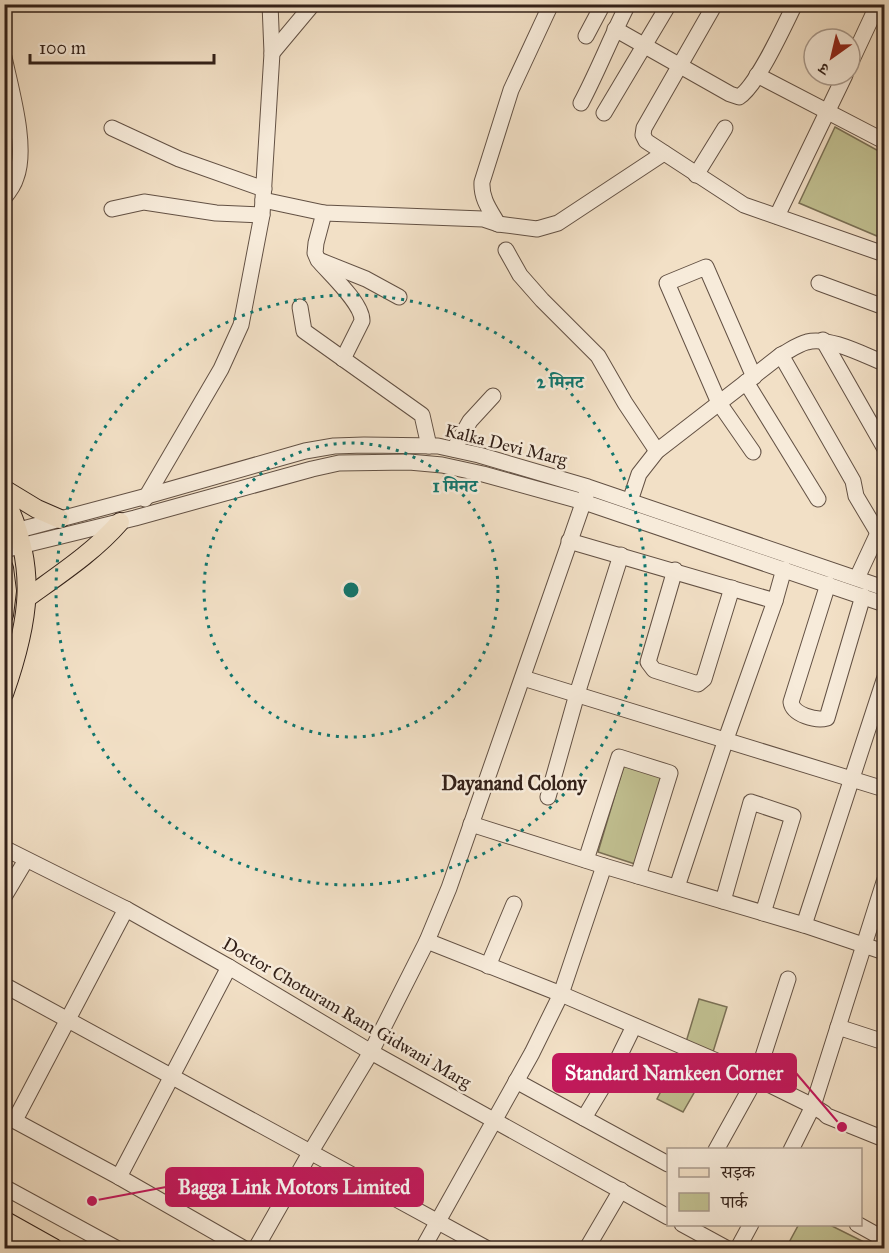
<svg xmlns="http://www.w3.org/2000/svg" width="889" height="1253" font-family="'IM FELL Great Primer','Noto Serif Devanagari',serif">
<rect width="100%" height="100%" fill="#f2e0c6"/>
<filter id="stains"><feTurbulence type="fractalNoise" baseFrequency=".00333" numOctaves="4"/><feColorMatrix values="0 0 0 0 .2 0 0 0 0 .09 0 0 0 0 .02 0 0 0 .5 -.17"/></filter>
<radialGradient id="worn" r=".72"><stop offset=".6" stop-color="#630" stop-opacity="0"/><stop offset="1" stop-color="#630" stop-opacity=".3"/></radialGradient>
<!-- green -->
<g fill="#c1c091" stroke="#7a7055" stroke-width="1.5">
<polygon points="835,127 884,154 884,239 799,203"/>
<polygon points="624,765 665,778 638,865 598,852"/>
<polygon points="699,999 727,1007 713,1052 686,1042"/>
<polygon points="681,1052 710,1065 683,1112 657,1099"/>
<polygon points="799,1224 830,1225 876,1248 786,1248"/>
</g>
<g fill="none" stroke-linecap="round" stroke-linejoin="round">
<!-- minor casing -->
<g stroke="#635144" stroke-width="17">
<g id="minor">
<polyline points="715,4 644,128 643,135 646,141 744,205 884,254"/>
<path d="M 615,29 L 730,94 L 739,97 C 757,86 784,26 795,4"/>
<polyline points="586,36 603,4"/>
<polyline points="272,53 313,4"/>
<path d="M 4,57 C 11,90 28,147 16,178 C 14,185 9,192 4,198"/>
<polyline points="850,64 878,4"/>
<polyline points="757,75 884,141"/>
<path d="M 581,103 C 598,71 611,37 628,4"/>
<polyline points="604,113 669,4"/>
<polyline points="112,128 179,159 264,189"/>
<polyline points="696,175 725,128"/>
<polyline points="263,200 324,213 483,219 498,224 537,229 558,223 664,153"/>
<polyline points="112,209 144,202 216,213 262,215"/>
<path d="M 324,213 L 316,243 L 315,253 L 318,260 C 330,274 363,304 362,321 L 343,359"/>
<polyline points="777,216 845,75"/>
<path d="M 498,224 C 490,210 481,199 482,182 L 511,90 L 551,4"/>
<polyline points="506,250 520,275 542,300 598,356 625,403 657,451"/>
<polyline points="321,261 366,279 399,297"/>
<polyline points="819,283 884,307"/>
<polyline points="300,307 304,331 422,415 429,446"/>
<polyline points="823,340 884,447"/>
<polyline points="781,355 853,481 856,496 878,533"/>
<polyline points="746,382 818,499"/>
<polyline points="454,449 470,421 493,396"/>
<polyline points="753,452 719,403 667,283 706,267 754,377"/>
<polyline points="145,499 221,369 241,325 262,215 272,53 270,4"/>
<path d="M 630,501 L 639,474 L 657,451 L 781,355 C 789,351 798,344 807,342 C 828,336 864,355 884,363"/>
<polyline points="4,534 147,496 305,451 334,446 364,445 438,446 479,455 588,487 884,588"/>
<polyline points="569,541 775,601"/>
<polyline points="4,550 135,518 312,469 339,463 409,462 442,465 483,474 584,502 884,604"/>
<polyline points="675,570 648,662 654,670 698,684 704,679 732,588"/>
<polyline points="857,578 878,533 883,528"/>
<path d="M 828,584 L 791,702 C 793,715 816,721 827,718 L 863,596"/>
<polyline points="523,678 884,789"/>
<polyline points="548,797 577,694 621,555"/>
<polyline points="471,824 604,866 804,925 884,952"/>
<polyline points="4,848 126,909 229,967 371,1052 668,1217"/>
<polyline points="586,860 619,757 670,773 638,876"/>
<polyline points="677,887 726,739 775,601 784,569"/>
<polyline points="4,897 26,860"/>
<polyline points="723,901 751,802 793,816 763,913"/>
<polyline points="804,925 884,680"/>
<polyline points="427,941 561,994 756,1078 813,1106 824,1113 827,1116 884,1139"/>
<polyline points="488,966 514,904"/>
<polyline points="4,985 486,1248"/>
<polyline points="838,1027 884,1042"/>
<polyline points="516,1081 668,1164"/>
<polyline points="4,1115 119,1177 243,1248"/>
<polyline points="584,1118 611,1073 634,1026"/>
<polyline points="15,1120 126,909"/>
<polyline points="716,1150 756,1078 788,979"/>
<polyline points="791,1150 813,1106 884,882"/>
<polyline points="119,1177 229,967"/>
<polyline points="4,1187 116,1248"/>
<polyline points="682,1224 726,1248"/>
<polyline points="857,1224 884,1239"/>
<polyline points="256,1248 310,1153 371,1052 427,941 449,888 587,492"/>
<polyline points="423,1248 532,1053 561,994 604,866"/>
<polyline points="587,1248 621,1190"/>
<polyline points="738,1248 751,1224"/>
</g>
</g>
<!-- major casing -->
<g stroke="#332119" stroke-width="20">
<g id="major">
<polyline points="4,489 37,509 60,519"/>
<path d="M 4,497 C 39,567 29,623 4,694"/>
<polyline points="4,568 7,591 4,615"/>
<path d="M 27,598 C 60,574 94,552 120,522"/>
<polyline points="4,1220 54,1248"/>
<polyline points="4,1239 21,1248"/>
</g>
</g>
<!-- minor -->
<use href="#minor" stroke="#f7ebda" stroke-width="15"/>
<!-- major -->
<use href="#major" stroke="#f2e0c6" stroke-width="18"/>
</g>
<!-- distance rings -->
<g fill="none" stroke="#0f766e" stroke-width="3" stroke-dasharray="3 6">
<circle cx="351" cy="590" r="147"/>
<circle cx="351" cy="590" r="295"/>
</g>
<g text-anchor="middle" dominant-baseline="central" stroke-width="5" stroke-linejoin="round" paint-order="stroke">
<!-- street labels -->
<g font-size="18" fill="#332119" stroke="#f7ebda">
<text transform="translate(506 445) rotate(14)">Kalka Devi Marg</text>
<text transform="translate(347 1013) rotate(30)">Doctor Choturam Ram Gidwani Marg</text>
</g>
<!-- neighbourhood labels -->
<g font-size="20" font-weight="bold" fill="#332119" stroke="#f7ebda">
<text x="514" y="783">Dayanand Colony</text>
</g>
</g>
<circle cx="351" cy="590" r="9" fill="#0f766e" stroke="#f7ebda" stroke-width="3"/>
<g font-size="18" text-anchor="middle" font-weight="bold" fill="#0f766e" stroke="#f7ebda" stroke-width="5" stroke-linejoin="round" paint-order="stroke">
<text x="560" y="388">2 मिनट</text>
<text x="455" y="492">1 मिनट</text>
</g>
<!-- callouts -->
<path fill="none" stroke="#c2185b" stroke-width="2" d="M842 1127L796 1073M92 1201L166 1187"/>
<g fill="#c2185b" stroke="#f7ebda" stroke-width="2">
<circle cx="842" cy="1127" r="6"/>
<circle cx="92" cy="1201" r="6"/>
</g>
<g fill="#c2185b" stroke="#c2185b" stroke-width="2">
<rect x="553" y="1054" width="243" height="38" rx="6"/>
<rect x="166" y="1168" width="257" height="38" rx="6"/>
</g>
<g font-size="20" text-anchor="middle" font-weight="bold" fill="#fff">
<text x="674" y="1080">Standard Namkeen Corner</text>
<text x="294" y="1194">Bagga Link Motors Limited</text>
</g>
<!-- margin -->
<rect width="889" height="1253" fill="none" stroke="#f2e0c6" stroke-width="24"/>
<rect x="6" y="6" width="877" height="1241" fill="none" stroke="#332119" stroke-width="3"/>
<rect x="12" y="12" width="865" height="1229" fill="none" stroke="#332119" stroke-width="1.5"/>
<!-- legend -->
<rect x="667" y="1148" width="195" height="78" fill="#f7ebda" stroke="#a99a8d" stroke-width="1.5"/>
<rect x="679" y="1168" width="30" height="9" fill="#f2e0c6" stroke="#a99a8d" stroke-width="1.5"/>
<text x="721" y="1178" font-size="18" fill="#332119">सड़क</text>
<rect x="679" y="1193" width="30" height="18" fill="#c1c091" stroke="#a99a8d" stroke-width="1.5"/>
<text x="721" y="1208" font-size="18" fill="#332119">पार्क</text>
<!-- north arrow -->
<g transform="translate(832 57) rotate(214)"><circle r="28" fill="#f7ebda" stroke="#a99a8d" stroke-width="1.5"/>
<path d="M0-4.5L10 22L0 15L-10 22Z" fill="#8f2418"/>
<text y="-9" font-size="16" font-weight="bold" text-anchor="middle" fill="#332119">उ</text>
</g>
<!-- scale -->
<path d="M30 54v9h184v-9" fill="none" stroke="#332119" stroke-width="3"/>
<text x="39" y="54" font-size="18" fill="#332119" stroke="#f7ebda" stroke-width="4.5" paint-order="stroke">100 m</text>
<rect width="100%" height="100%" filter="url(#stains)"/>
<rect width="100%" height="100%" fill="url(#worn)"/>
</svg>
